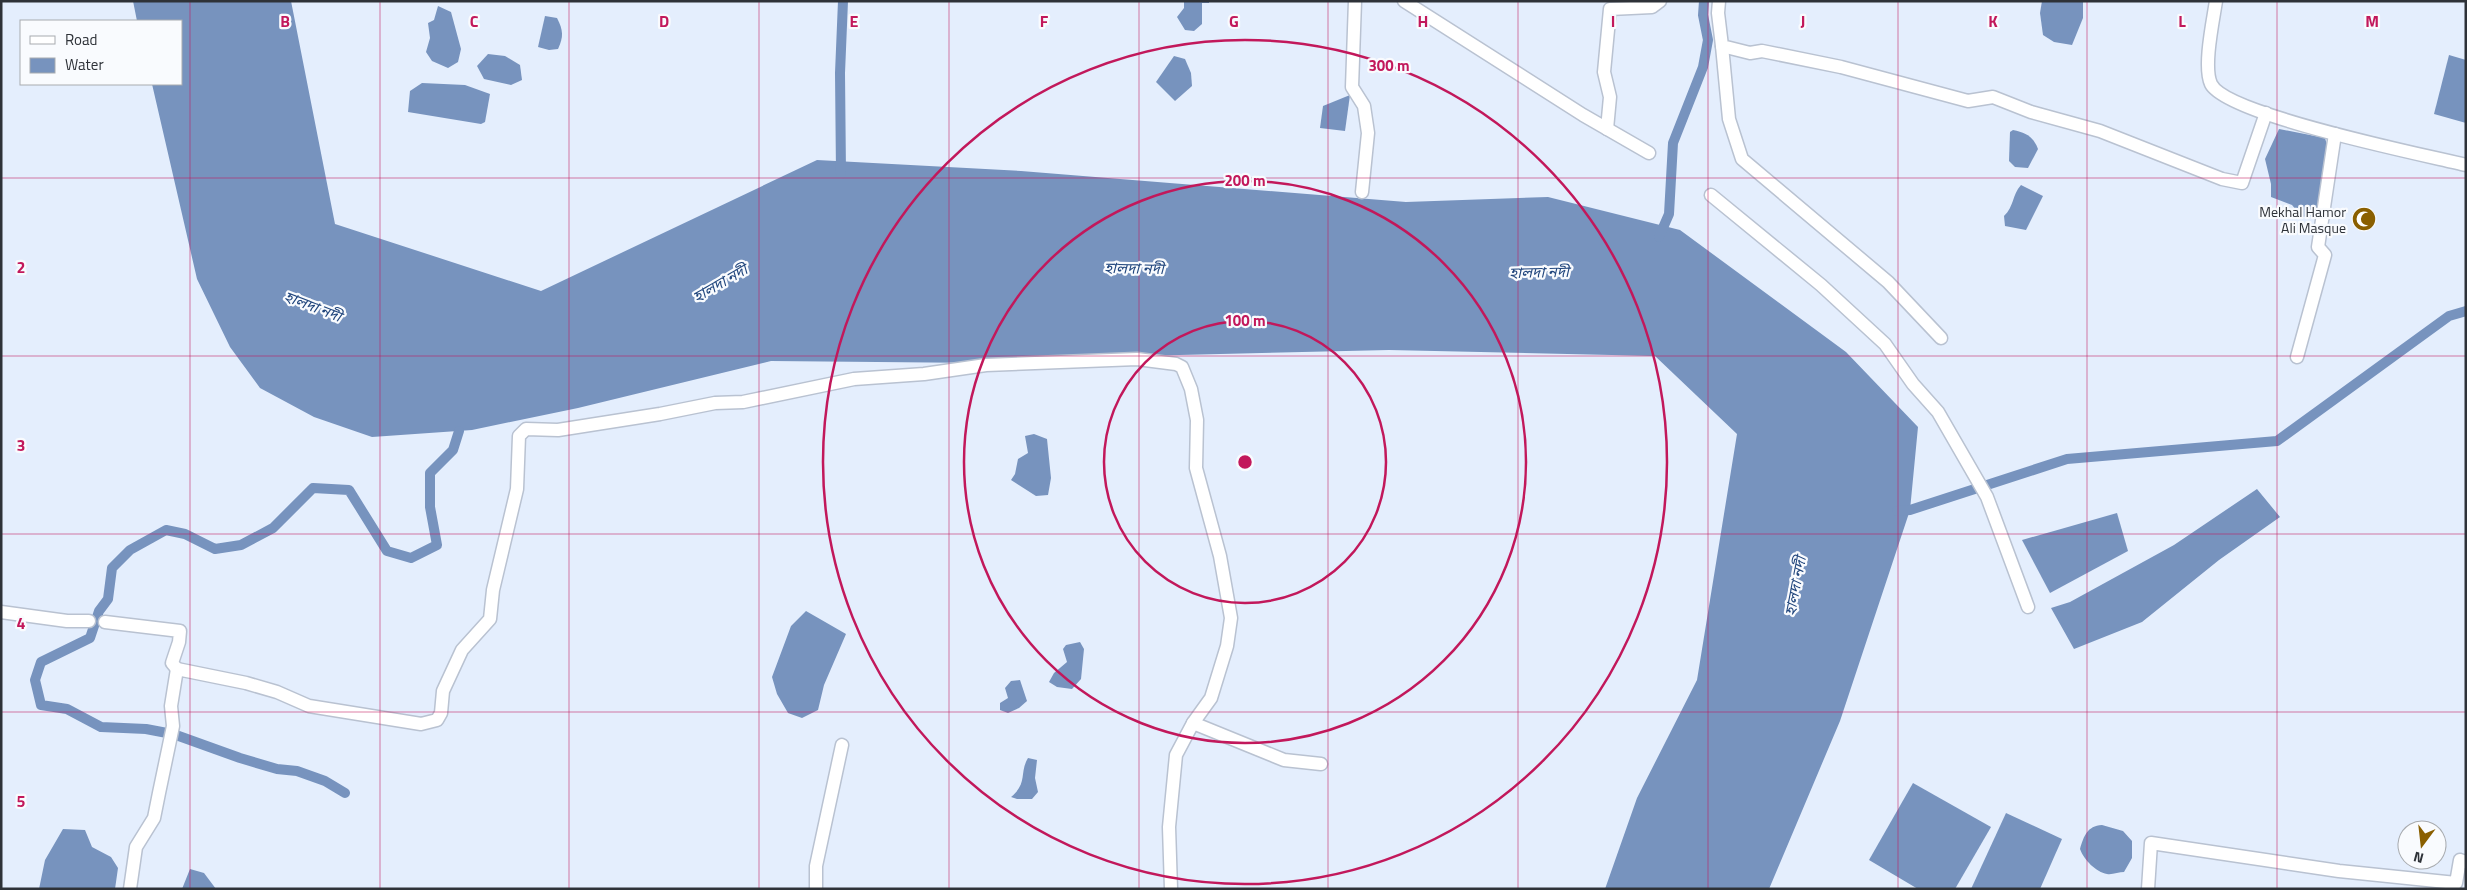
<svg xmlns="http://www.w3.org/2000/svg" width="2467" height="890" font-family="'Titillium Web','Noto Sans Bengali',sans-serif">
<rect width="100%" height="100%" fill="#e4eefd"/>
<!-- water -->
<g fill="#7793be">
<polygon points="133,1 291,1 335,224 541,291 817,160 1021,171 1406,202 1548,197 1680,230 1846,352 1918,427 1910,510 1840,721 1769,889 1605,889 1637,798 1697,680 1737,434 1655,356 1389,350 1097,357 984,363 771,361 578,408 472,430 372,437 314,417 260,388 230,347 197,279 152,84 181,84 181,21 137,21"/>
<polygon points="1184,1 1209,1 1209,3 1202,3 1202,24 1194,31 1185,30 1177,17 1184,8"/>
<polygon points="2042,1 2083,1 2083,18 2072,45 2054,42 2043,35 2040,13"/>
<polygon points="438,6 451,12 461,49 458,62 448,68 432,61 426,52 430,38 428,23 434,20"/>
<path d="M 545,16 L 557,18 C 563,30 564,36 558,49 L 549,50 L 538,47 Z"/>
<polygon points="488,54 505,56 520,65 522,80 511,85 484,79 477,66"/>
<polygon points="2449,55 2466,60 2466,123 2434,114"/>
<polygon points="1174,56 1185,59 1191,73 1192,86 1175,101 1156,82"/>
<polygon points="422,83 465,85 490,94 485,122 481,124 408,112 410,91"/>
<polygon points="1350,95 1345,131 1320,128 1323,106"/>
<polygon points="2279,129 2325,138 2329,152 2316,216 2302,217 2292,205 2271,197 2271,184 2265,159"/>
<path d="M 2013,130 C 2026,133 2033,136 2038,149 L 2028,168 L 2015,167 L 2009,161 L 2010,132 Z"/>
<path d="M 2021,185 L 2043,196 L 2026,230 L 2005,226 L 2004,216 C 2014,207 2012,195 2021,185 Z"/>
<polygon points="1034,434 1047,439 1051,478 1048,495 1036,496 1011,480 1015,474 1018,459 1028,453 1025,436"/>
<polygon points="2257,489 2280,517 2219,560 2142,622 2074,649 2051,608 2070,602 2174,545"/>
<polygon points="2117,513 2128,551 2050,593 2022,540"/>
<polygon points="806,611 846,634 824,685 818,710 802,718 788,713 777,694 772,677 791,626"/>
<polygon points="1080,642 1084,649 1081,679 1072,689 1057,687 1049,682 1054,673 1067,662 1063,649 1066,645"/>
<polygon points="1020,680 1027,701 1019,708 1008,713 1000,710 1000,703 1008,698 1005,688 1011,681"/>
<path d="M 1028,758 L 1037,760 L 1035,778 L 1038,792 L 1032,799 L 1017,799 L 1011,797 C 1028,783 1019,773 1028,758 Z"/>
<polygon points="1913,783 1991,827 1955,889 1918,889 1869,860"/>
<polygon points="2006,813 2062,839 2040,889 1971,889"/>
<path d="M 2102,825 L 2123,831 L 2132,841 L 2132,858 L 2124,872 C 2119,872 2112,875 2107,874 C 2096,872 2084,860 2080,849 C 2084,836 2087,826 2102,825 Z"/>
<polygon points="63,829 85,830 92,847 111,857 118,868 115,889 39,889 45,860"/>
<polygon points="190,869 204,873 216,889 182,889"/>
</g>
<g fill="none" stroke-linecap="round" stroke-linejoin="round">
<!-- canal -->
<g stroke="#7793be" stroke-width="10">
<polyline points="841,174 840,73 843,1"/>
<polyline points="1659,237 1669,214 1673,143 1703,67 1708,40 1703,15 1704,1"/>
<polyline points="1897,511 1910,510 2067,459 2277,441 2449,316 2466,311"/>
<polyline points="167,733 146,729 101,727 67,709 41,705 35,680 41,662 90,638 99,611 108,599 112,568 130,550 166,530 185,534 215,549 241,545 273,528 313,488 349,490 387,551 411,558 437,545 430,507 430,473 453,450 459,431"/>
<polyline points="176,735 240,758 277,769 297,771 325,781 345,793"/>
</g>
<!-- minor casing -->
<g stroke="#b9c2d1" stroke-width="15">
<g id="minor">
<polyline points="1355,1 1352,87 1364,106 1368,133 1362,192"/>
<polyline points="1404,1 1583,115 1649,153"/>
<polyline points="1719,1 1718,13 1722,46 1750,53 1762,51 1841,67 1968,101 1993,97 2031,112 2100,131 2222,179 2242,183 2266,113"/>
<path d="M 2216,1 C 2213,21 2203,67 2211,84 C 2226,115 2425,155 2466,165"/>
<polyline points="1722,46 1729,119 1742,159 1888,282 1941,338"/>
<polyline points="1607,129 1610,97 1604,72 1610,9 1652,7 1660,1"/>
<polyline points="1711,195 1821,285 1885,344 1913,384 1938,412 1987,497 2028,607"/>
<polyline points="2297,357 2325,255 2318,247 2335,134"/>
<polyline points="1,612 67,621 89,621"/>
<polyline points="105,622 180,631 179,642 172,663 177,669"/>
<polyline points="1193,723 1284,760 1321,764"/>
<polyline points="130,889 136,847 154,818 159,793 173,726 171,706 177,669 246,683 277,692 309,706 421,724 437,720 441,713 443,691 462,650 490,619 493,590 517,489 519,436 526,429 558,430 660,414 715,403 743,402 854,379 924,374 986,365 1137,359 1176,364 1182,367 1191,389 1197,420 1196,468 1220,556 1231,618 1227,646 1211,698 1193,723 1176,755 1169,827 1171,889"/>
<polyline points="816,889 816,866 842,745"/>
<polyline points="2148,889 2151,843 2339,871 2456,883 2460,860 2466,862"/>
</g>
</g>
<!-- minor -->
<use href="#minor" stroke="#fff" stroke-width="12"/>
</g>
<!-- grid -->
<path fill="none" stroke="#c2185b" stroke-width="1" stroke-opacity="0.55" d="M 190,1 L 190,889M 380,1 L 380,889M 569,1 L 569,889M 759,1 L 759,889M 949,1 L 949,889M 1139,1 L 1139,889M 1328,1 L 1328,889M 1518,1 L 1518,889M 1708,1 L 1708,889M 1898,1 L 1898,889M 2087,1 L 2087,889M 2277,1 L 2277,889M 1,178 L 2466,178M 1,356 L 2466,356M 1,534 L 2466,534M 1,712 L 2466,712"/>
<!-- distance rings -->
<g fill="none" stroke="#c2185b" stroke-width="2.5">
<circle cx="1245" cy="462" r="141"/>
<circle cx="1245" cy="462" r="281"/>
<circle cx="1245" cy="462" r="422"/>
</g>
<!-- icons -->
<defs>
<g id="mosque-disc" transform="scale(1.25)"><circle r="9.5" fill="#8a5f00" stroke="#f9fbfe"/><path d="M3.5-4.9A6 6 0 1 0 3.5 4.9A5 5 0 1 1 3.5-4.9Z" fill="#fff"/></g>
</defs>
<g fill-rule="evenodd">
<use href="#mosque-disc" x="2364" y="219"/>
</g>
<g text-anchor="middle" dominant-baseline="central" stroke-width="4.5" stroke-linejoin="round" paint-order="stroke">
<!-- poi labels -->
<g font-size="14" fill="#2e3238" stroke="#f9fbfe" text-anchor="end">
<text x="2346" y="211">Mekhal Hamor<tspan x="2346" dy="16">Ali Masque</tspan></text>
</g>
<!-- water labels -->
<g font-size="15" font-style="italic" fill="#21467d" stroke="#f9fbfe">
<text transform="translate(1134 268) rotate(1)">হালদা নদী</text>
<text transform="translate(1539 272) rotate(-1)">হালদা নদী</text>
<text transform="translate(720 283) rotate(-30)">হালদা নদী</text>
<text transform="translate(313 306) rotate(21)">হালদা নদী</text>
<text transform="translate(1795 586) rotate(-79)">হালদা নদী</text>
</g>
</g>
<g font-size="16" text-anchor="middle" font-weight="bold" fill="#c2185b" stroke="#f9fbfe" stroke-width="4.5" stroke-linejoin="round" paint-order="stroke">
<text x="285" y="27">B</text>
<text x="474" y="27">C</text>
<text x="664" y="27">D</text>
<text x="854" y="27">E</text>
<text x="1044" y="27">F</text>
<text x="1234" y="27">G</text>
<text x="1423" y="27">H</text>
<text x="1613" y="27">I</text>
<text x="1803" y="27">J</text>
<text x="1993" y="27">K</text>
<text x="2182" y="27">L</text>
<text x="2372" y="27">M</text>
<text x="21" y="273">2</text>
<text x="21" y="451">3</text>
<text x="21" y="629">4</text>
<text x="21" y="807">5</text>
</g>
<circle cx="1245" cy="462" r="8" fill="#c2185b" stroke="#f9fbfe" stroke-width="2.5"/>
<g font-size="15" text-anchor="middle" font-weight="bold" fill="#c2185b" stroke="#f9fbfe" stroke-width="4.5" stroke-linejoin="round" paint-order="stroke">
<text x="1389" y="71">300 m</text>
<text x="1245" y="186">200 m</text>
<text x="1245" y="326">100 m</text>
</g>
<!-- border -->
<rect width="2467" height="890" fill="none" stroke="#2e3238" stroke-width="5"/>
<!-- legend -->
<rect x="20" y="20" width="162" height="65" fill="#f9fbfe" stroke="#a8abaf"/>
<rect x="30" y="36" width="25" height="8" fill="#ffffff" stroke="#a8abaf"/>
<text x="65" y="45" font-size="15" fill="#2e3238">Road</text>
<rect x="30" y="58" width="25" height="15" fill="#7793be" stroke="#a8abaf"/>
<text x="65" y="70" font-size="15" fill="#2e3238">Water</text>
<!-- north arrow -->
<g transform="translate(2422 845) rotate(195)"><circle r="24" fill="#f9fbfe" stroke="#a8abaf"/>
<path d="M0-4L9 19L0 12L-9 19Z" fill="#8a5f00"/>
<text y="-8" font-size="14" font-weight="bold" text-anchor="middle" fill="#2e3238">N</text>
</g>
</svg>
